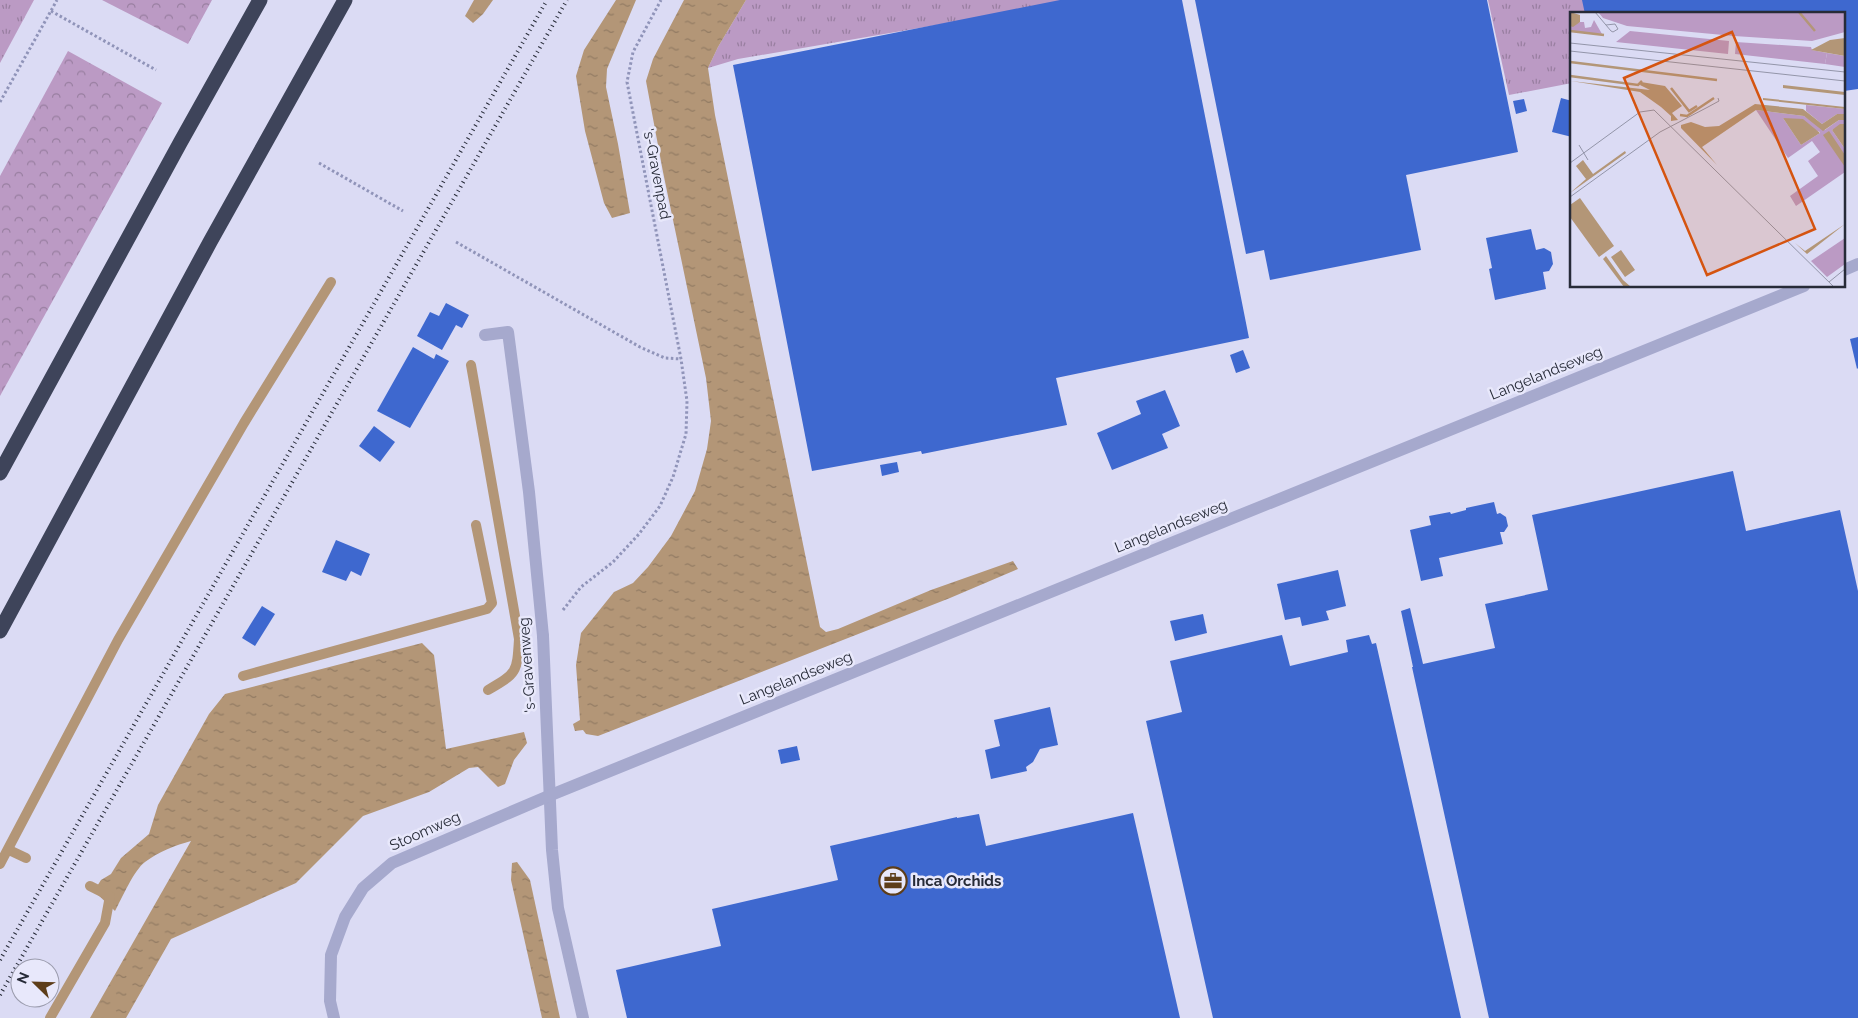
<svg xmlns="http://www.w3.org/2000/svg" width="1858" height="1018" font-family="Raleway,sans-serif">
<defs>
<pattern id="grass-tufts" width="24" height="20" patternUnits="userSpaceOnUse" patternTransform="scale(1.25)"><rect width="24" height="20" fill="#bb9ac4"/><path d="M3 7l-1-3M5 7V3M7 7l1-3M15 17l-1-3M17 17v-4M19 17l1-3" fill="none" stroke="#987ea0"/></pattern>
<pattern id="forest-crowns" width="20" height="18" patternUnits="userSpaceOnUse" patternTransform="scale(1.25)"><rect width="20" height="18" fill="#bb9ac4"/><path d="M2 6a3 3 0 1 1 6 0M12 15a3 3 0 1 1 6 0" fill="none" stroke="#987ea0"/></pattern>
<pattern id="water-ripples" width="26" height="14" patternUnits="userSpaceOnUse" patternTransform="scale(1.25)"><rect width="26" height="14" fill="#b39677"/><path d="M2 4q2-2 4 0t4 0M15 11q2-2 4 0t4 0" fill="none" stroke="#927b63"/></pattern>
</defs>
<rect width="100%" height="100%" fill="#dbdbf4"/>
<!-- grass -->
<g fill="url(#grass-tufts)">
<polygon points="0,0 34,0 0,63"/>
<polygon points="746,0 1082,0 738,59 708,68 718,47"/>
<polygon points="1488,0 1592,0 1595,14 1572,14 1572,83 1509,95"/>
</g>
<!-- forest -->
<g fill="url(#forest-crowns)">
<polygon points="102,0 212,0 188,44"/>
<polygon points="68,51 162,103 0,396 0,176"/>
</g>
<!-- water -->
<g fill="url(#water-ripples)">
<polygon points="474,0 493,0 483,14 473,23 465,16"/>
<polygon points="616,0 636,0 607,69 606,87 618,144 630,213 612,218 604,203 585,131 576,76 584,50"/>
<polygon points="684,0 746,0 718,47 708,68 715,115 820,627 826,632 838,629 931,590 1013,561 1018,569 950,598 598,736 586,734 583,730 575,731 573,724 580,720 576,665 581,633 614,592 633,583 648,567 671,536 695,491 707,449 711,421 706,378 663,172 646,81 653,59"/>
<path d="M 422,643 L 434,655 L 446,749 L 524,732 L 527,743 L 514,760 L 505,784 L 498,787 L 478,767 L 469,768 L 429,792 L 363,816 L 296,883 L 171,939 L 126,1018 L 90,1018 L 191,841 C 176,845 158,852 145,862 C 134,870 122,898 115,911 L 94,891 L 101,880 L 111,874 L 121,858 L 149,834 L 158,805 L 209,714 L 225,694 Z"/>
<polygon points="517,862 530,880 560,1018 542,1018 511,880 512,863"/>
</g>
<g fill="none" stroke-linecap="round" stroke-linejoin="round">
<!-- stream -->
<g stroke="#b39677" stroke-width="10">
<path d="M 471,365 L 519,639 C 517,673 517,673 488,690"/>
<polyline points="243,676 487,609 492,603 476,525"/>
<polyline points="9,850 26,858"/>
<polyline points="0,864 118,640 244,423 331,282"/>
<polyline points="50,1018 105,923 110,896 90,886"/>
</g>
</g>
<!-- building -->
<g fill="#3e68cf">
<polygon points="1060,0 1182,0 1249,338 1056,378 1067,425 922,454 921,451 812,471 733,65"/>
<polygon points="1195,0 1487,0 1518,152 1406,175 1421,250 1270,280 1264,250 1246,254"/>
<polygon points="1582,0 1858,0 1858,89 1844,91 1844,14 1585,14"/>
<polygon points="1561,98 1572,101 1572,137 1552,132"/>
<polygon points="1524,99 1527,111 1516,114 1513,101"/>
<polygon points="1531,229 1536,250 1544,248 1551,252 1553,264 1549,271 1543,272 1546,289 1495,300 1489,269 1492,268 1486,238"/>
<polygon points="446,303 469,315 462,328 456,325 442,350 417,336 430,312 439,316"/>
<polygon points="1858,337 1858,368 1857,369 1850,339"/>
<polygon points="413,347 434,359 436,354 449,361 410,428 377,411"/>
<polygon points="1243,350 1250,368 1236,373 1230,355"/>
<polygon points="1165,390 1180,426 1162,434 1168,448 1112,470 1097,433 1141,414 1136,401"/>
<polygon points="374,426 395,442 380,462 359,446"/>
<polygon points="897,462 899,472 882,476 880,465"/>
<polygon points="1733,471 1746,531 1840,510 1858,591 1858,1018 1489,1018 1412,667 1413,667 1401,611 1410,608 1423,664 1495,648 1485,604 1548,590 1532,515"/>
<polygon points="1494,502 1497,514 1500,513 1506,517 1508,526 1504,532 1500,532 1503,544 1439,558 1443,576 1421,581 1410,530 1431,525 1429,516 1450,512 1451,514 1466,510 1466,508"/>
<polygon points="336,540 370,554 361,576 351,571 346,581 322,572"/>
<polygon points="1338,570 1346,606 1326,611 1329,620 1302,626 1300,617 1285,620 1277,584"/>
<polygon points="262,606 275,614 255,646 242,638"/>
<polygon points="1203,614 1207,633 1175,641 1170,621"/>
<polygon points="1282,635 1290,666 1348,652 1346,640 1369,635 1372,644 1376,643 1461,1018 1213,1018 1146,721 1182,712 1170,661"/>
<polygon points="1050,707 1058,745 1040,749 1033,762 1026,767 1027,771 991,779 985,750 1000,746 994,720"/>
<polygon points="797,746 800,760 781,764 778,750"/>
<polygon points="1133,813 1180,1018 627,1018 616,970 721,946 712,909 838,880 830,846 957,817 957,818 979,814 986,846"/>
</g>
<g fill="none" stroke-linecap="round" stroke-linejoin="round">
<!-- path -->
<g stroke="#9094b9" stroke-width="3" stroke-dasharray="2.5 2.5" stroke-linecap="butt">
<polyline points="51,11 156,70"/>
<polyline points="0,102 57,0"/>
<polyline points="319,163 403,211"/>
<polyline points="456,242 640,347 665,358 681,359"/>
<polyline points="563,610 581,587 613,562 639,534 660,506 673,477 686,434 687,401 681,359 627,82 633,52 661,0"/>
</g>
<!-- lane -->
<polyline stroke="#a6a9cd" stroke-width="12" points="485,335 508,332 529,492 543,636"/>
<!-- street -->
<g stroke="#a6a9cd" stroke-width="12">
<polyline points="1844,270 1858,264"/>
<polyline points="543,636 552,850 558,908 583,1018"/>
<polyline points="334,1018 330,1001 331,955 345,917 363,888 392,863 551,795 1804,286"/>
</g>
<!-- highway -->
<g stroke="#3e445a" stroke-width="15">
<polyline points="0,473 180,143 260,0"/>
<polyline points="0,631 210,242 345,0"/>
</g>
<!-- rail -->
<g stroke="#272b38" stroke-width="4" stroke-dasharray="1 4" stroke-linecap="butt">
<polyline points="0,960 547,0"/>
<polyline points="0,995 567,0"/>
</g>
</g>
<!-- icons -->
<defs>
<g id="office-ring" transform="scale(1.4375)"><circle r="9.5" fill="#e8e8fb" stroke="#5d3d19" stroke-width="1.5"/><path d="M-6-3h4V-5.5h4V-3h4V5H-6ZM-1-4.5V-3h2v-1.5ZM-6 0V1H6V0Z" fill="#5d3d19"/></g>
</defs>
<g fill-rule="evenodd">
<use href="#office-ring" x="893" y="881"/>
</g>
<g text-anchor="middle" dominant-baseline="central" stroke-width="5" stroke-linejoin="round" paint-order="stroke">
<!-- street labels -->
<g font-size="15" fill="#272b38" stroke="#e8e8fb">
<text transform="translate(657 174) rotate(79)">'s-Gravenpad</text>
<text transform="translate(1546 373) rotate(-22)">Langelandseweg</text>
<text transform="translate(1171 526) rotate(-22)">Langelandseweg</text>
<text transform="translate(527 665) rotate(-94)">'s-Gravenweg</text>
<text transform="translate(796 678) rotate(-22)">Langelandseweg</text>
<text transform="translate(425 831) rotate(-24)">Stoomweg</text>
</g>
<!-- poi labels -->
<g font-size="15" font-weight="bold" fill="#272b38" stroke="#e8e8fb" text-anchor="start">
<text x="912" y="881">Inca Orchids</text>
</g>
</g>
<!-- overview -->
<g transform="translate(1570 12)">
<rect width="275" height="275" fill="#dbdbf4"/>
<path d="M 28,0 L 275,0 L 275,20 L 242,29 L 164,24 L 57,14 L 33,6 ZM 24,8 L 32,22 L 0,19 L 0,14 L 10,10 L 14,10 L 15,16 L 21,15 ZM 257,41 L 275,44 L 275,55 L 255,52 ZM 236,93 L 275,97 L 275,102 L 267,102 L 252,112 L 236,99 ZM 186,98 L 234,104 L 255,118 L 269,108 L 275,108 L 275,112 L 262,118 L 275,137 L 275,160 L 226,194 L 220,184 L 248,164 L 238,149 L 250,140 L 242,129 L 218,146 ZM 213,106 L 250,120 L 250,121 L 231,133 ZM 275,226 L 275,252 L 257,265 L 241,249 Z" fill="#bb9ac4" fill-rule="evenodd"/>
<path d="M 60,19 L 159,29 L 158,42 L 46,30 ZM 166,30 L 241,35 L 242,38 L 257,41 L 255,52 L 165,42 Z" fill="#bb9ac4"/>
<path d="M 0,0 L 10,3 L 10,10 L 3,15 L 0,14 ZM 275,26 L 275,44 L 241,38 L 260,28 ZM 1,69 L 80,78 L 70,73 L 71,70 L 95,74 L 112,94 L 102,101 L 108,108 L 101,109 L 101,104 L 91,95 L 70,80 ZM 213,73 L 275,80 L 275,83 L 213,76 ZM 193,86 L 275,95 L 275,97 L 193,88 ZM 185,92 L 233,97 L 252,112 L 267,102 L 275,102 L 275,108 L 269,108 L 253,119 L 234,104 L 186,98 L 132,135 L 147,153 L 111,116 L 111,113 L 121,110 L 135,115 L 149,114 ZM 213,106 L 233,107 L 250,121 L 231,133 ZM 270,112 L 275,112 L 275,137 L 262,118 ZM 259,119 L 275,143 L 275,155 L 253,123 ZM 55,139 L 56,141 L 0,181 L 16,167 L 6,154 L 13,148 L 23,162 ZM 10,186 L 44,234 L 29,245 L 0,205 L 0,193 ZM 275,212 L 237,242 L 225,231 L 235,239 ZM 51,238 L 65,258 L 55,265 L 41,245 ZM 36,244 L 53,268 L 61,275 L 54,275 L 33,247 Z" fill="#b39677"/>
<path fill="none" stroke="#b39677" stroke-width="2.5" d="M 229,0 L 245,19M 0,19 L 34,23M 0,50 L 147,68M 0,64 L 68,73 L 72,69M 101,76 L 119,99 L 127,94M 110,103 L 117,104 L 144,86"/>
<path fill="none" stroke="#9395a9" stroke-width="1" d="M 25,0 L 41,19 L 43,20 L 48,17 L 45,12 L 36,13M 0,31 L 275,60M 0,39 L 275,69M 9,133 L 18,148M 0,151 L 70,100 L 84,98 L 264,275M 0,185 L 90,120 L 138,95 L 149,89 L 148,86M 259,270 L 275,257"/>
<path fill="#d55410" fill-opacity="0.15" stroke="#d55410" stroke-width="2.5" d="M 162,20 L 245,217 L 137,263 L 54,66 Z"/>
<rect width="275" height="275" fill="none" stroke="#272b38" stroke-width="2.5"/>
</g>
<!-- north arrow -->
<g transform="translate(35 983) rotate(293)"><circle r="24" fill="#e8e8fb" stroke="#9b9cad"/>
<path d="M0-4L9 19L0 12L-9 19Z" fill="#5d3d19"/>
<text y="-8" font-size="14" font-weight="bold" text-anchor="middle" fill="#272b38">N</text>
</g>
</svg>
